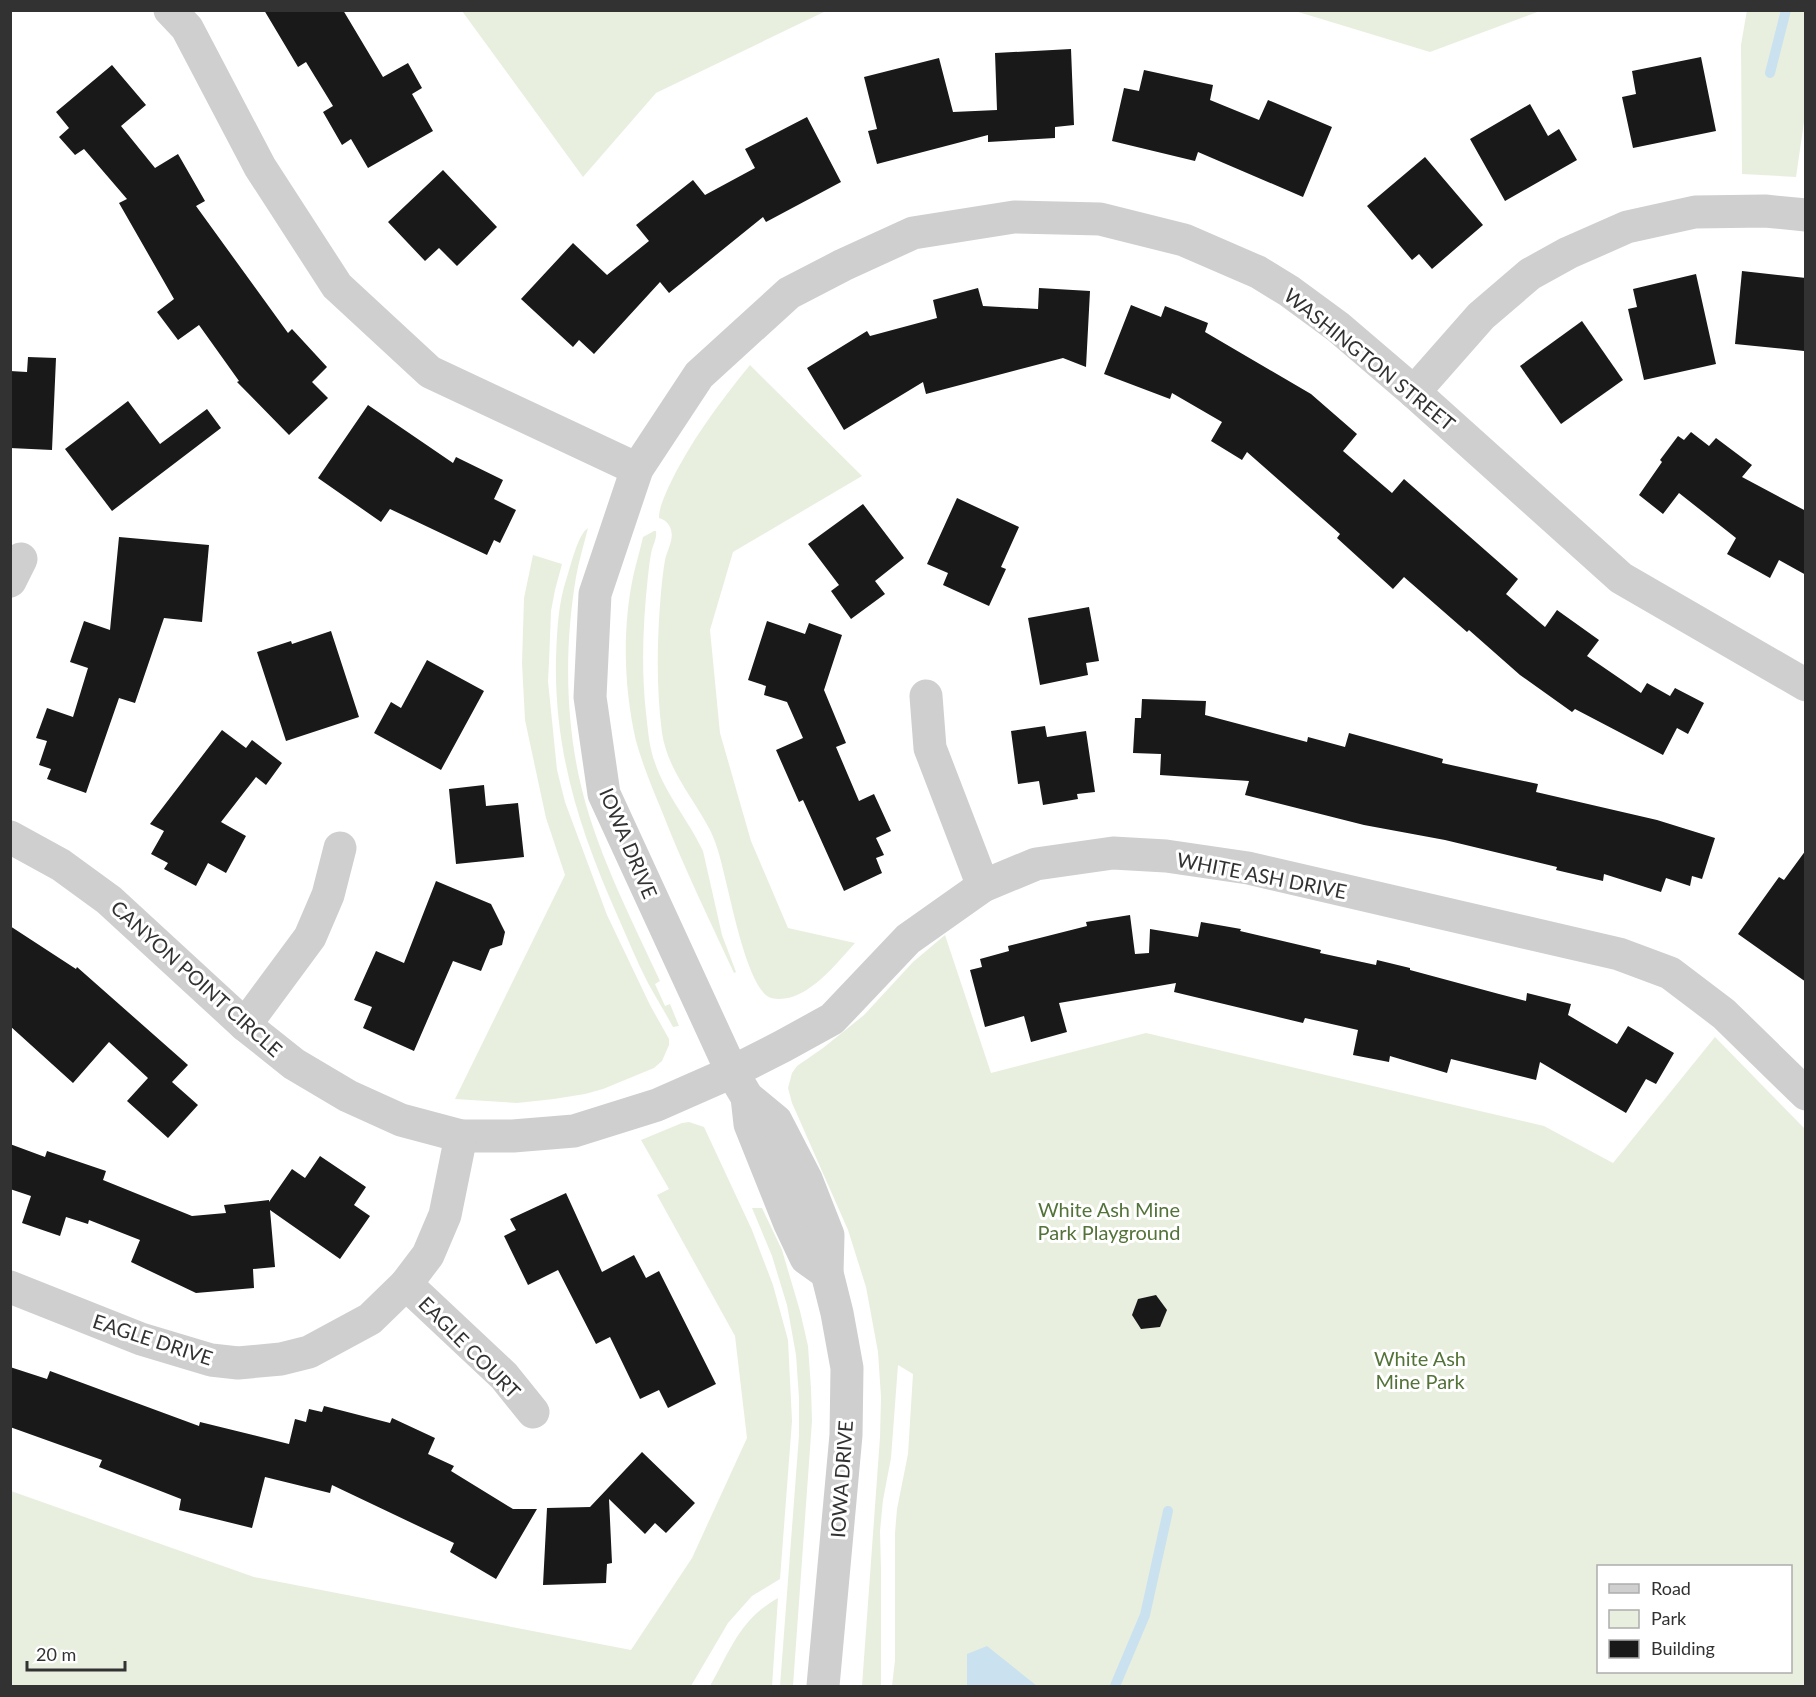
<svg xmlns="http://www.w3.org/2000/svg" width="1816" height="1697" font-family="Lato,sans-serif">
<rect width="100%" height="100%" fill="#fff"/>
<!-- green -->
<g fill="#e8efdf" fill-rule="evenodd">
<polygon points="1747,10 1805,11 1805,115 1796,177 1742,174 1741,45"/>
<polygon points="462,11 826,11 656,93 583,177"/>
<polygon points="1295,11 1540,11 1430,52"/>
<path d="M 750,365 L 862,476 L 733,552 L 710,630 L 720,733 L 751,841 L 788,928 L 855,943 C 836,964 804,1006 771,998 C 749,992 732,905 726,882 C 722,865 718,846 710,830 C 693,797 668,771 662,733 C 656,687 657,638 661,592 C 662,582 663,571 665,560 C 667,550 674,540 671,530 C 669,523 665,520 659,518 C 659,507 664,498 668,488 C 689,443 719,403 750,365 Z"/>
<path d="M 588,528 C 584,544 579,560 576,577 C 565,643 565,711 579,777 C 594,847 630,916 660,981 L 655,984 L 665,1006 L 670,1004 L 679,1026 L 673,1027 C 665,1012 656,998 648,983 C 637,962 628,939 618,917 C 580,831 554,753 556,658 C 557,630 558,604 567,577 C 571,565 578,534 588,528 Z"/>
<path d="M 654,531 L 656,531 C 657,538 654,543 652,549 C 650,558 649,567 648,576 C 643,622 641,668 646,713 C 648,730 649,747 655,763 C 666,795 689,821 703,851 L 722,935 L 736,972 L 734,973 C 710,921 684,868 663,814 C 653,790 643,766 636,741 C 624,689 622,630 633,577 C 636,564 640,550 643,537 Z"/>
<polygon points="533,555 562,564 555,590 551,611 549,662 548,681 557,770 565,802 607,915 650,1005 669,1039 669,1045 662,1061 654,1068 603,1089 585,1094 554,1099 517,1103 455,1099 565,875 546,818 525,720 522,663 524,598"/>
<path d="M 945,935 L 991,1073 L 1146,1033 L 1544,1126 L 1613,1163 L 1715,1037 L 1805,1129 L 1805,1686 L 892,1686 L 895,1660 L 895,1533 L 897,1509 L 908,1454 L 913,1374 L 898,1365 L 891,1458 L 883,1500 L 880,1531 L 881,1569 L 881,1686 L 862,1686 L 880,1437 L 881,1397 L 878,1352 L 866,1287 L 848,1230 L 792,1103 L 788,1088 L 792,1073 L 797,1066 L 823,1048 L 864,1015 L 913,962 ZM 1598,1566 L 1790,1566 L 1790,1672 L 1598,1672 Z"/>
<polygon points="689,1122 704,1127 752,1230 773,1285 788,1340 792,1421 780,1579 752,1596 728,1623 691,1686 11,1686 11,1491 254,1577 631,1650 692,1558 747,1438 735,1336 657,1195 669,1189 641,1140 682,1123"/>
<polygon points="752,1208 762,1208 782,1250 800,1311 808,1346 811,1388 812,1421 793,1686 780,1686 799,1435 799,1398 796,1355 787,1305 772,1256"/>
<path d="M 778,1598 L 772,1686 L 710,1686 C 730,1651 740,1619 778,1598 Z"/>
</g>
<!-- water -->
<polygon fill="#cae1f0" points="987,1646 1037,1686 967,1686 967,1654"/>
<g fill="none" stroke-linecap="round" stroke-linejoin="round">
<!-- stream -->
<g stroke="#cae1f0" stroke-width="10">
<polyline points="1770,73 1786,10"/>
<polyline points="1115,1686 1145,1615 1168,1511"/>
</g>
</g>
<!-- building -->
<g fill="#191919">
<polygon points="264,10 343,10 383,77 408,63 422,88 412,94 433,131 368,168 351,139 342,145 323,112 333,106 306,62 298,67"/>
<polygon points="1071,49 1074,125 1055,127 1055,138 988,142 988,135 877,164 868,131 877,129 864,77 939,58 953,112 997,110 995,53"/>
<polygon points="1701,57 1716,131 1633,148 1622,97 1636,94 1632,71"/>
<polygon points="112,65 146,105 121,126 155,168 178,154 205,201 196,206 288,333 292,329 327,367 312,382 328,398 289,435 237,382 239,381 199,325 178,340 157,312 174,299 119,203 127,199 84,149 75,155 59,137 69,128 56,112"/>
<polygon points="1144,70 1213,85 1210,100 1259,120 1268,100 1332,127 1303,197 1198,152 1195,161 1112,141 1124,88 1139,91"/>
<polygon points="1530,104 1548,136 1559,129 1577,160 1505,201 1470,139"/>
<polygon points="807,117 841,182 766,222 763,217 669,293 660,282 594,354 579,340 573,347 521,299 573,243 607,275 649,241 636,225 693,180 705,195 755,168 745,149"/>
<polygon points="1425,157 1483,225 1432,269 1419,254 1412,260 1367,206"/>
<polygon points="443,170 497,227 457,266 439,248 425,261 388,222"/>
<polygon points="1742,271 1806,278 1804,351 1735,344"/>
<polygon points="1696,274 1716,364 1644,380 1628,309 1637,307 1633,289"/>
<polygon points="978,288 983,306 1038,309 1039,288 1090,291 1086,367 1063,358 926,394 923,382 844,430 807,368 867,331 870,336 937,318 933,300"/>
<polygon points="1131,305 1161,317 1165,306 1208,323 1205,332 1311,394 1357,434 1343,451 1392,493 1404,479 1518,579 1506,594 1545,627 1557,610 1599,640 1587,656 1641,693 1647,683 1670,696 1675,688 1704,703 1688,734 1677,728 1663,755 1575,709 1572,712 1520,675 1469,630 1467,632 1404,577 1393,589 1337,538 1340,534 1247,452 1242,460 1211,441 1222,422 1172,393 1170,399 1104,374"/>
<polygon points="1582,321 1623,380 1561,424 1520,366"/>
<polygon points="28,357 56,358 52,450 10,448 10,371 27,372"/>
<polygon points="128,401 160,444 207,409 221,428 112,511 65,449"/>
<polygon points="368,405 453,463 456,457 503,480 494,499 516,510 500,543 494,540 487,555 390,509 381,522 318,478"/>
<polygon points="1691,432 1709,446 1716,438 1752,465 1742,477 1806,511 1806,575 1779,560 1770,578 1727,554 1736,538 1679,493 1663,514 1639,495 1662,462 1660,460 1678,436 1684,440"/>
<polygon points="957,498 1019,527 1001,567 1006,569 989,606 943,585 948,573 927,564"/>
<polygon points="863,504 904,558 875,581 885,594 851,619 831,591 839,585 808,544"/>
<polygon points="119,537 209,545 202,622 164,618 135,703 119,698 86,793 47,779 51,769 39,765 47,741 36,738 47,708 73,717 88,668 70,662 84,621 110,630"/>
<polygon points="1089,607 1099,661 1086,663 1088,675 1040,685 1028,618"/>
<polygon points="767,621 805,634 809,623 842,635 824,690 846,743 836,747 859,801 874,794 891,831 876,838 884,855 876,858 882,873 844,891 803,800 799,802 776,750 803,738 787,702 764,695 766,686 748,680"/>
<polygon points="331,631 359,717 286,741 257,652 291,641 292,644"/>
<polygon points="427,660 484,691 441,770 374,733 391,702 401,708"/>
<polygon points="1142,699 1206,701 1205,715 1307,742 1308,737 1345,747 1349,733 1443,759 1442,763 1538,784 1536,792 1657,820 1715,838 1702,879 1692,876 1690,886 1666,878 1661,892 1604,874 1603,881 1556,870 1557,867 1445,840 1364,825 1245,795 1249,781 1160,775 1161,754 1133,753 1135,718 1141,718"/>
<polygon points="1045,726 1047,737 1086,731 1095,792 1077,794 1078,799 1043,805 1039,781 1018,784 1011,731"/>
<polygon points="222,730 246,748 252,740 282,763 266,785 256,777 221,822 246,836 226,873 208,863 196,886 164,869 168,863 151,854 164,831 150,824"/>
<polygon points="484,785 486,806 518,803 524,857 456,864 449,789"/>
<polygon points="1806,850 1806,982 1738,934 1779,877 1784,880"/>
<polygon points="436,881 491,904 505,932 502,945 490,949 481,971 453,961 414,1051 363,1028 372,1007 354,1000 376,951 404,963"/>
<polygon points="1130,915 1135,954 1149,953 1150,929 1198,937 1201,922 1241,929 1240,931 1321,950 1320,953 1376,965 1377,960 1410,968 1410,970 1499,994 1526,1001 1527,993 1571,1004 1568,1015 1617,1044 1628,1026 1674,1053 1656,1084 1646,1079 1626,1113 1540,1062 1536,1080 1451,1059 1447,1073 1390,1056 1389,1062 1353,1055 1358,1030 1305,1018 1303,1023 1174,992 1176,983 1059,1003 1067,1032 1031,1042 1024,1016 985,1027 970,970 982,967 980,959 1009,951 1008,946 1087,926 1086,922"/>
<polygon points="10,926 76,969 77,967 188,1065 172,1082 198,1105 168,1138 127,1101 148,1078 109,1042 73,1083 10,1026"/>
<polygon points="10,1144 45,1157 47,1151 106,1171 103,1180 192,1216 226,1213 224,1205 269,1200 269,1202 292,1169 305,1178 320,1156 366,1187 354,1205 370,1216 340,1259 270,1210 275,1267 253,1269 254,1288 196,1293 131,1262 140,1240 89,1220 88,1224 66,1217 60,1236 22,1223 31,1196 10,1189"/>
<polygon points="566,1193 602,1272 634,1255 646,1278 659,1271 716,1384 668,1408 659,1390 640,1399 610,1337 596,1344 558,1270 528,1285 504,1236 516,1230 510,1219"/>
<polygon points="1156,1295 1167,1310 1160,1327 1141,1329 1132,1315 1138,1299"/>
<polygon points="10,1367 47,1379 50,1371 199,1426 200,1422 289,1444 295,1419 306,1422 309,1409 322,1412 324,1406 390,1423 392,1418 435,1438 428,1454 454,1466 451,1471 513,1509 537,1509 496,1579 450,1552 454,1543 332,1485 330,1493 265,1477 252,1528 179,1510 181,1499 99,1467 102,1460 10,1427"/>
<polygon points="642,1452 695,1503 666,1533 655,1523 645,1534 609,1499 612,1563 607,1564 606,1583 543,1585 547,1508 590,1507"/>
</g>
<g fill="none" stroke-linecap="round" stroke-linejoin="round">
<!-- minor -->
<g stroke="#cfcfcf" stroke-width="33">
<polyline points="170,10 187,28 260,167 337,286 430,372 637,469"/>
<polyline points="1414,392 1481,316 1530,274 1568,253 1627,227 1695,212 1765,211 1806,215"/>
<polyline points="10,581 21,559"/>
<polyline points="926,696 930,748 983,886"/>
<polyline points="10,837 61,865 109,900 245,1025 294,1064 348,1096 401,1120 461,1136 513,1136 574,1131 657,1105 732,1072 783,1046 832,1019 908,939 983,886 1036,864 1113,853 1166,856 1248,868 1619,954 1670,973 1724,1014 1806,1094"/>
<polyline points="245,1025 310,937 328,895 340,848"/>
<polyline points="747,1097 750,1124 790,1224 806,1258 827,1273"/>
<polyline points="406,1284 504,1376 533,1412"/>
<polyline points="10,1287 141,1339 211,1360 238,1363 281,1359 309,1352 370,1319 406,1284 428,1255 445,1215 461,1136"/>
<polyline points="823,1686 846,1435 847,1368 837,1313 827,1273 828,1235 806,1179 776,1121 747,1097 732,1072 604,794 590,697 595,594 637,469 699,375 789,293 843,265 913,233 1014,217 1100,219 1184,240 1258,272 1289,291 1338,327 1414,392 1621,578 1806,685"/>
</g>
</g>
<g text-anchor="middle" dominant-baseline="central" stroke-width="6" stroke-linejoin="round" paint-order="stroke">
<!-- street labels -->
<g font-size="20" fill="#323232" stroke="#fff">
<text transform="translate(1370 359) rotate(39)">WASHINGTON STREET</text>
<text transform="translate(629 843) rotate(67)">IOWA DRIVE</text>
<text transform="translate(1262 875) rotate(11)">WHITE ASH DRIVE</text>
<text transform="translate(197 978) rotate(42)">CANYON POINT CIRCLE</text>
<text transform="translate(153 1339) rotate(18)">EAGLE DRIVE</text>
<text transform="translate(470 1347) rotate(45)">EAGLE COURT</text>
<text transform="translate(841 1479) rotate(-86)">IOWA DRIVE</text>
</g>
<!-- park labels -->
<g font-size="20" fill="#537339" stroke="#fff">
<text x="1109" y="1209">White Ash Mine<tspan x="1109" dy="23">Park Playground</tspan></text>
<text x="1420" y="1358">White Ash<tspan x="1420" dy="23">Mine Park</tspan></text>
</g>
</g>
<!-- border -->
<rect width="1816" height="1697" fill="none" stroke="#323232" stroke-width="24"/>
<!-- legend -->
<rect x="1597" y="1565" width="195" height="108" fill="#ffffff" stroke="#adadad" stroke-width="1.5"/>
<rect x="1609" y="1584" width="30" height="9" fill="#cfcfcf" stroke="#adadad" stroke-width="1.5"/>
<text x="1651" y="1595" font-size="18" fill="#323232">Road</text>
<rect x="1609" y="1610" width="30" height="18" fill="#e8efdf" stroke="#adadad" stroke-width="1.5"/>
<text x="1651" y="1625" font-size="18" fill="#323232">Park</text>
<rect x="1609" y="1640" width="30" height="18" fill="#191919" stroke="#adadad" stroke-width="1.5"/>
<text x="1651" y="1655" font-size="18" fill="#323232">Building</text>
<!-- scale -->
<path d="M27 1661v9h98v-9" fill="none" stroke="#323232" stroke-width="3"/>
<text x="36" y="1661" font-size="18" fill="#323232" stroke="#ffffff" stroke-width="4.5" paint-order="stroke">20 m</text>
</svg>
